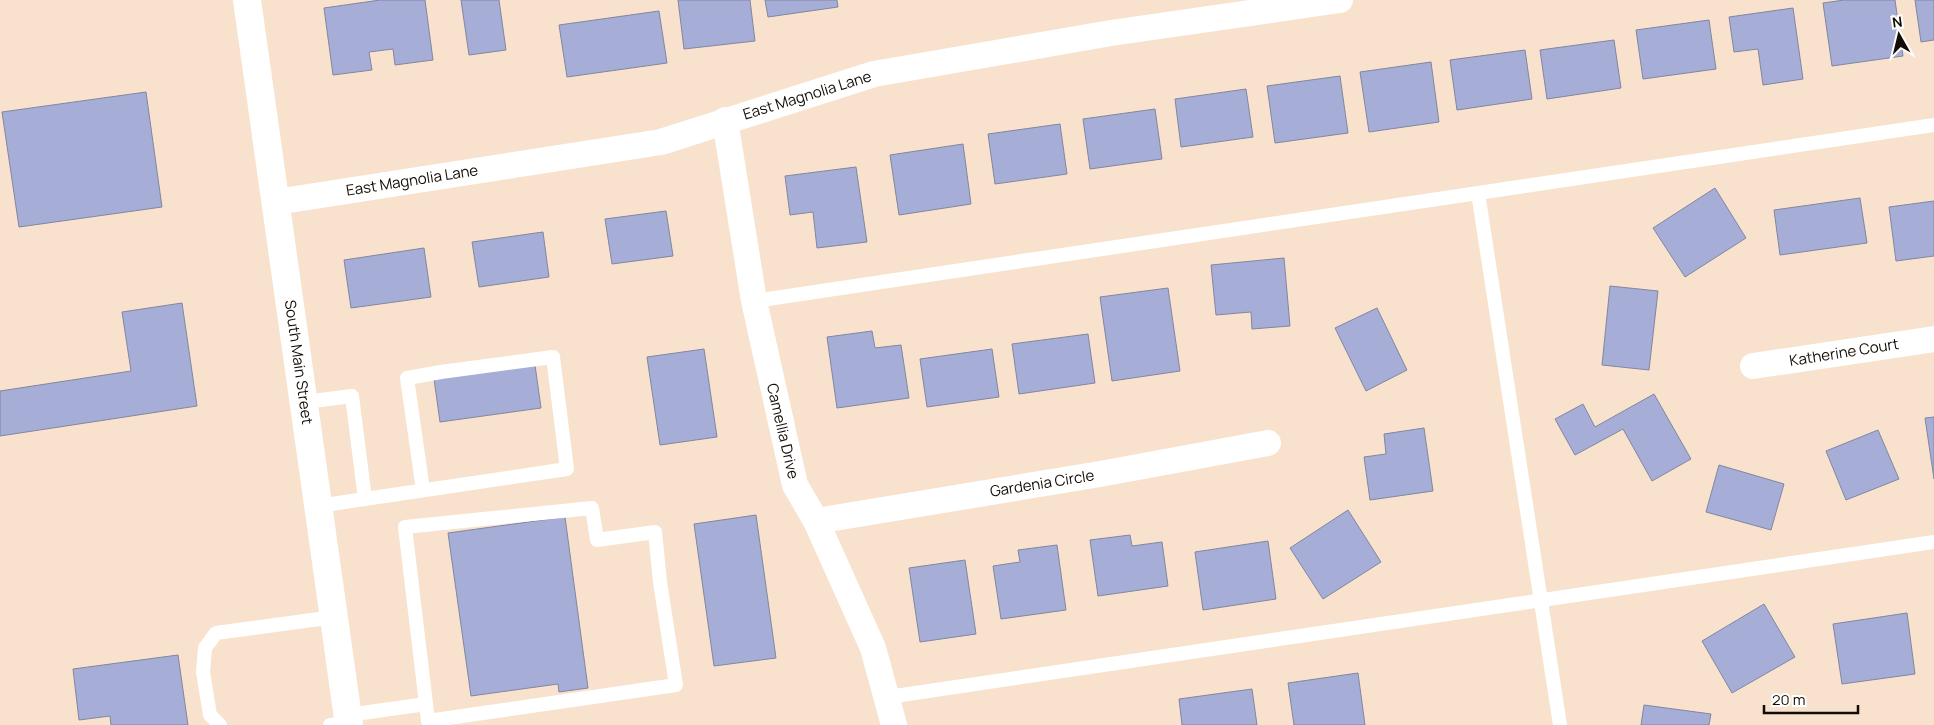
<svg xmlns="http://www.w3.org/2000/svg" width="1934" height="725" font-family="Manrope,sans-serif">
<rect width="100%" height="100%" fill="#f8e2cd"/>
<!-- building -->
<g fill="#a6add7" stroke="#82869f">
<polygon points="380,0 425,0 433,60 395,65 393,49 369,52 372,70 333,75 324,8"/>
<polygon points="461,0 499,0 506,50 469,55"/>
<polygon points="678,0 750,0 755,41 684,49"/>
<polygon points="765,0 837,0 838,7 768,17"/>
<polygon points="1844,0 1895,0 1903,56 1832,66 1823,3"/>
<polygon points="1915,0 1934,0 1934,40 1921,42"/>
<polygon points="1793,8 1803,79 1763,85 1758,49 1734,52 1729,17"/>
<polygon points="659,11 667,63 567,77 559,25"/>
<polygon points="1709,20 1716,69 1643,79 1636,30"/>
<polygon points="1614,40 1621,88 1547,99 1540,50"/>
<polygon points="1525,50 1532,99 1457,110 1450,60"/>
<polygon points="1431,62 1439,122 1369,132 1360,72"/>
<polygon points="1340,76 1348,133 1275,143 1267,86"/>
<polygon points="1246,89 1253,137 1181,147 1175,99"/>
<polygon points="146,92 162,207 19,227 2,112"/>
<polygon points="1155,109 1162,159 1090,169 1083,119"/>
<polygon points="1060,124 1067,174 995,184 988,134"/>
<polygon points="963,144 971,204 899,215 890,155"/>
<polygon points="856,167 867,242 817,248 813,212 790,215 785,176"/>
<polygon points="1715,188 1746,238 1685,277 1653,228"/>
<polygon points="1860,198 1867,243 1780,255 1774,210"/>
<polygon points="1934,201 1934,256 1896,261 1889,207"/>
<polygon points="666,211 673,256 612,264 605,219"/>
<polygon points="543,232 549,277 479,287 472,242"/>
<polygon points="424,248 431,297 351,308 344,260"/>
<polygon points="1284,258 1290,326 1252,329 1251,312 1216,315 1211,265"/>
<polygon points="1610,286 1658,291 1649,370 1602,365"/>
<polygon points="1168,288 1180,371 1112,381 1100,297"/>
<polygon points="182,303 197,406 0,436 0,391 131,371 122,312"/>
<polygon points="1377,308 1407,370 1366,391 1335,328"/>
<polygon points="872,331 875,348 901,345 909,398 837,408 827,337"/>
<polygon points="1088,334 1095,383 1019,394 1012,344"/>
<polygon points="704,349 717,437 660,445 647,357"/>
<polygon points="992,349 999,397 927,407 920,359"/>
<polygon points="535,365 541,408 440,422 434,379"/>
<polygon points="1654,394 1691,459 1652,481 1623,429 1575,455 1555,419 1583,404 1595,427"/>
<polygon points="1934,417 1934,479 1925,418"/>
<polygon points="1424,428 1433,491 1370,500 1364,457 1386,454 1384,434"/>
<polygon points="1878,430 1899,479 1846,500 1826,451"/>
<polygon points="1719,465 1784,484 1771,530 1706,512"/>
<polygon points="1348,510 1381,562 1323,599 1290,548"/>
<polygon points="756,515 776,658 714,666 694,524"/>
<polygon points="565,517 588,688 559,692 558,684 471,696 448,533"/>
<polygon points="1130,535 1132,546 1162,542 1168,586 1098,596 1090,540"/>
<polygon points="1268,541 1276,599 1203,610 1195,552"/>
<polygon points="1057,545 1066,610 1001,619 993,566 1020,562 1018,550"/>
<polygon points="965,560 976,634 920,642 909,568"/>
<polygon points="1764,604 1795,657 1732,693 1702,641"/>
<polygon points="1907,613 1915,674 1842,684 1833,624"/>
<polygon points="178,655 188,725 111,725 110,716 79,720 73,669"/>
<polygon points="1358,673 1365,725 1294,725 1288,683"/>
<polygon points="1252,689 1257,725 1182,725 1179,699"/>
<polygon points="1644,705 1711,714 1709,725 1641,725"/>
</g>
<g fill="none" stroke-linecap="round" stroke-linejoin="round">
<!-- lane -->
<g stroke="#fff" stroke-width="14">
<polyline points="1478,193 1560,725"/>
<polyline points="754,301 1934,125"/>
<polyline points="305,402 352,396 365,499"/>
<polyline points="318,506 567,469 553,357 441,372 407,378 423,490"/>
<polyline points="888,697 1934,542"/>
<polyline points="348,715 426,704 428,721 676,685 660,582 655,532 597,540 592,508 405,527 426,704"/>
<polyline points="220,725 210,715 203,672 205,648 216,633 334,617"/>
<polyline points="330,725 349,723"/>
</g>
<!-- street -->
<g stroke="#fff" stroke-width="26">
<polyline points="725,120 754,301 795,485 816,521 873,648 894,725"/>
<polyline points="276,202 661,142 874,74 1111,33 1340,0"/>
<polyline points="1753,366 1934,339"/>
<polyline points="816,521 1100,474 1268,443"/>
</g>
<!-- secondary -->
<polyline stroke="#fff" stroke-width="28" points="247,0 349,725"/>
</g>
<g text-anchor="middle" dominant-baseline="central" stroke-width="4" stroke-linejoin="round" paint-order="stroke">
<!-- street labels -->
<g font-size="15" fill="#130c06" stroke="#fff">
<text transform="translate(807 95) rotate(-17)">East Magnolia Lane</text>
<text transform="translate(412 180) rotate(-9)">East Magnolia Lane</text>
<text transform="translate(1844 352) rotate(-9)">Katherine Court</text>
<text transform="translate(299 362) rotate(82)">South Main Street</text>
<text transform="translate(783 431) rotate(77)">Camellia Drive</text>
<text transform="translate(1042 483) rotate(-9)">Gardenia Circle</text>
</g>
</g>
<!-- north arrow -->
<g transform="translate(1899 35) rotate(352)" stroke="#ffffff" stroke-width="4" paint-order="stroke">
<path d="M0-4L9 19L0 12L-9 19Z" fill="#130c06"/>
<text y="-8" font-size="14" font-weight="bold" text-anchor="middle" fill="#130c06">N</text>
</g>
<!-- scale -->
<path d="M1764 705v8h94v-8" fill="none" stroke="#130c06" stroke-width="2.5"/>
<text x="1772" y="705" font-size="15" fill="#130c06" stroke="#ffffff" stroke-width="4" paint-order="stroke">20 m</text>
</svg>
